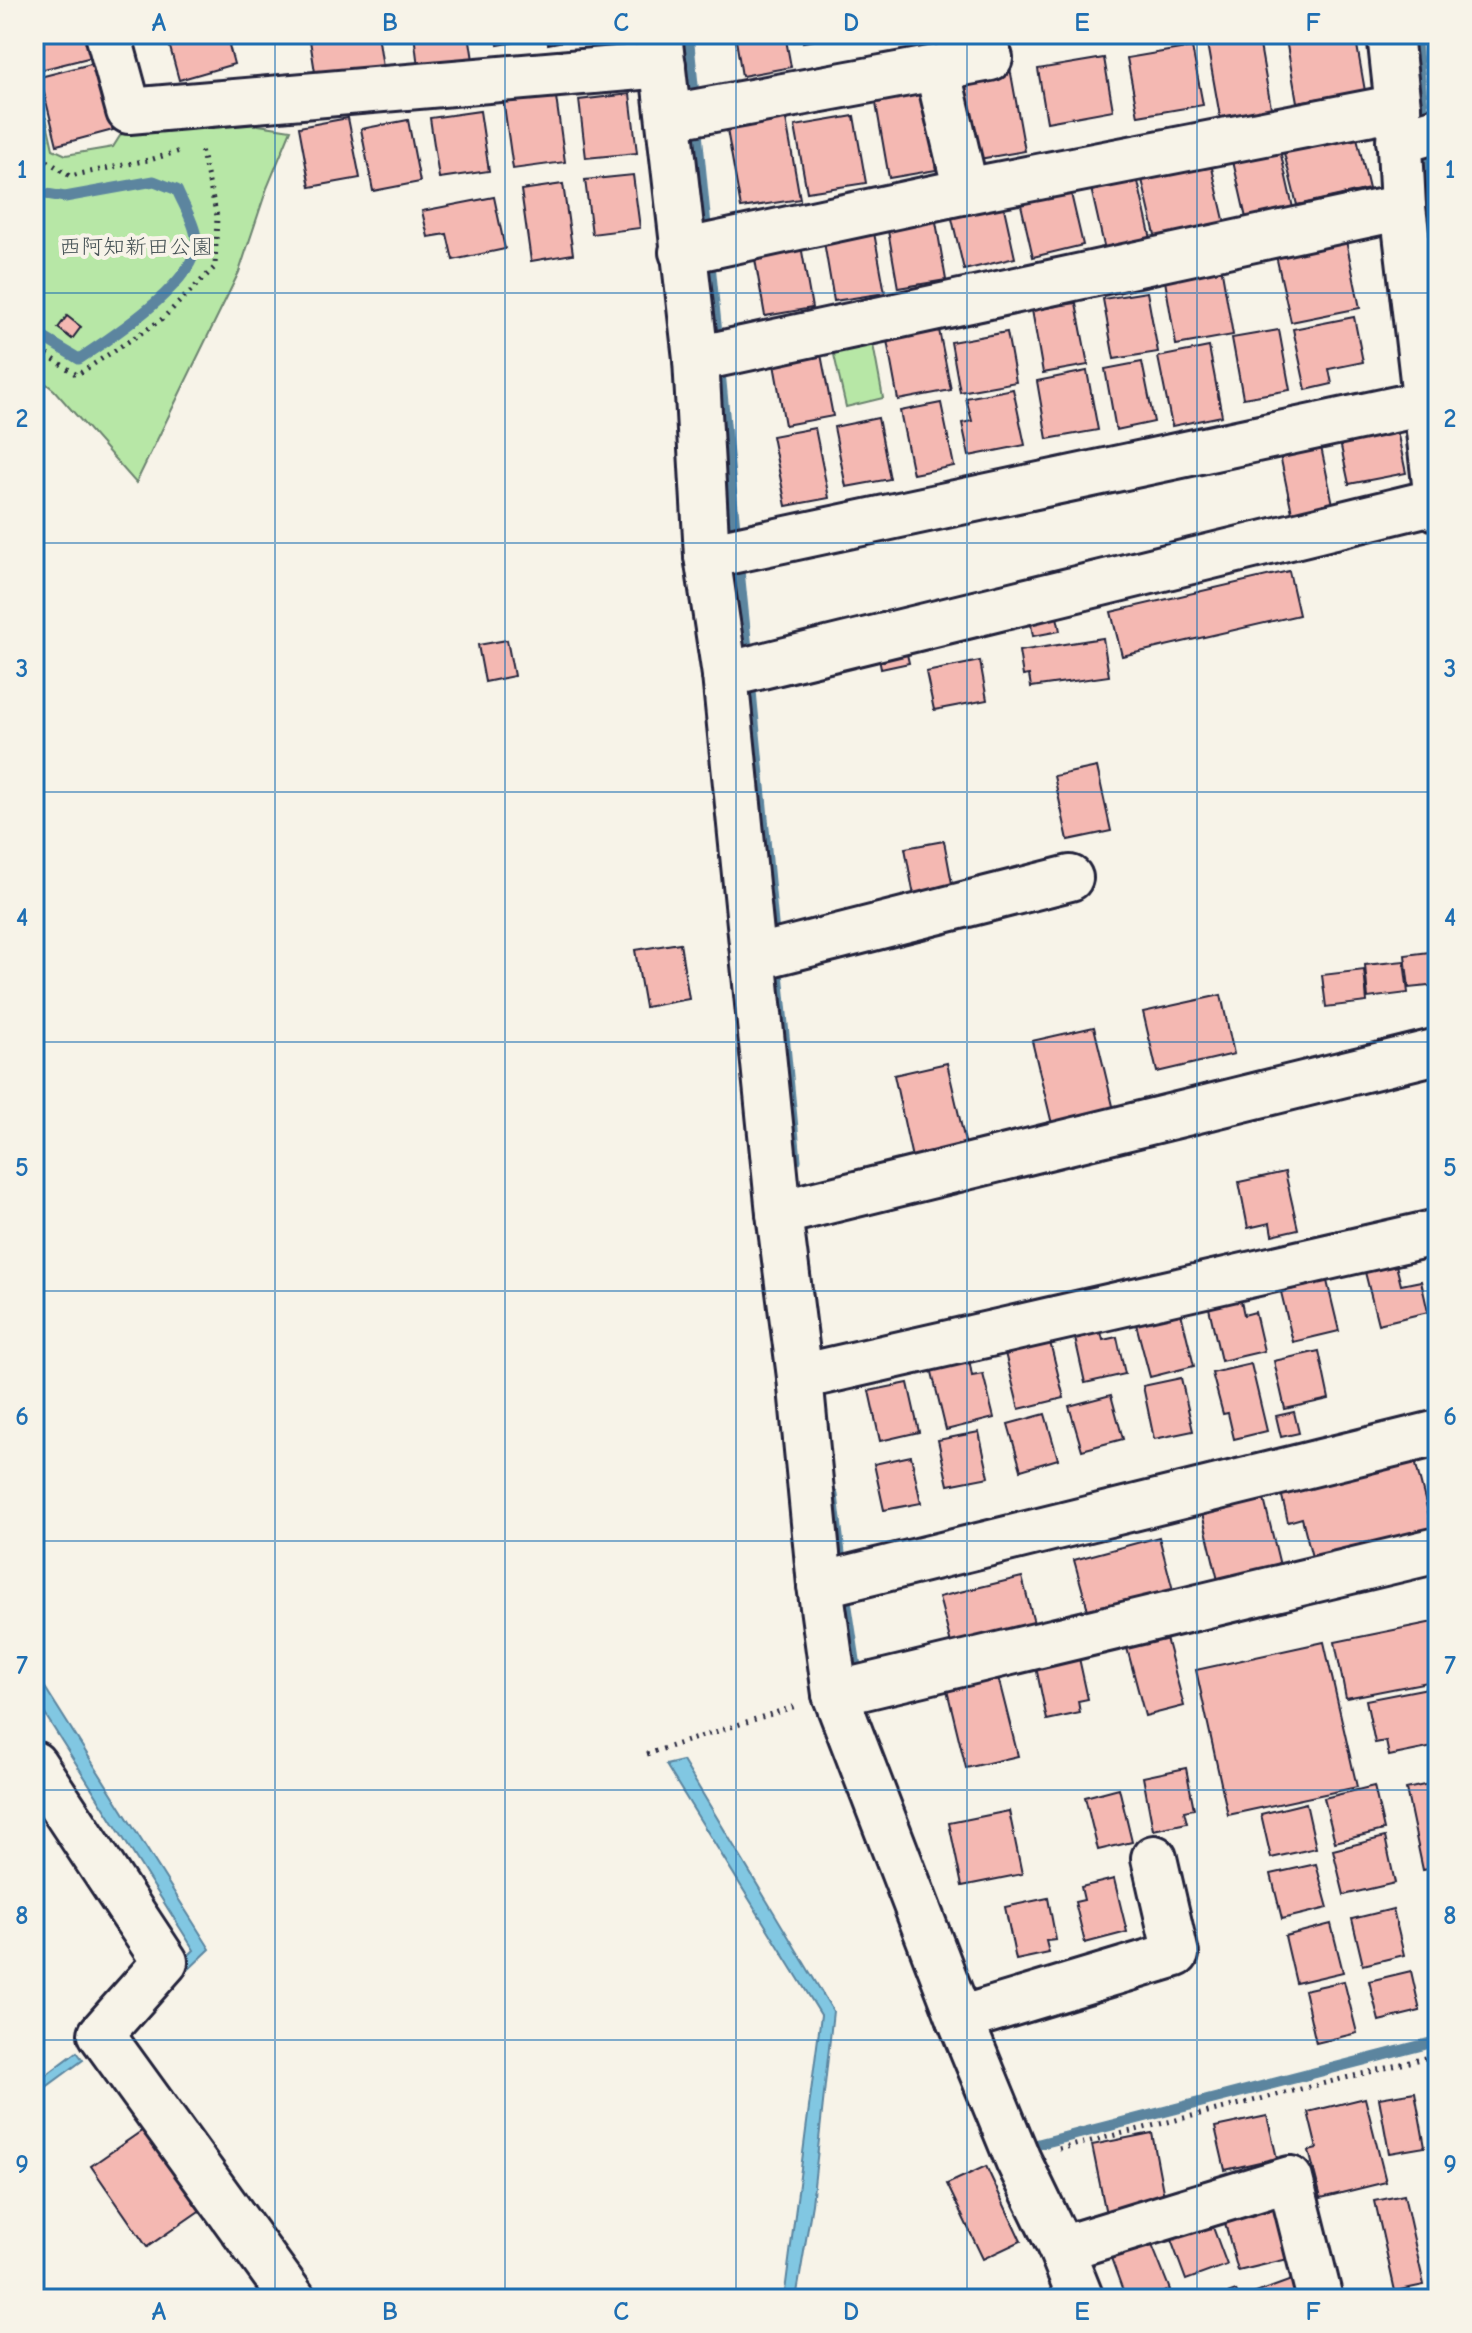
<svg xmlns="http://www.w3.org/2000/svg" width="1472" height="2333" font-family="'Comic Neue','Klee One',sans-serif">
<rect width="100%" height="100%" fill="#f7f3e8"/>
<filter id="ink" filterUnits="userSpaceOnUse"><feTurbulence type="fractalNoise" baseFrequency=".0125" numOctaves="2"/><feDisplacementMap in="SourceGraphic" scale="16" xChannelSelector="R" yChannelSelector="G"/><feConvolveMatrix kernelMatrix="1 2 1 2 8 2 1 2 1" color-interpolation-filters="sRGB"/></filter>
<g filter="url(#ink)">
<!-- green -->
<g fill="#b7e7a6" stroke="#6c8470" stroke-width="2">
<polygon points="34,116 46,118 53,149 66,155 113,147 132,117 220,119 291,130 267,188 239,272 136,483 54,390 34,374"/>
<polygon points="872,339 883,398 846,407 832,346"/>
</g>
<!-- water -->
<g fill="#81c7e2" stroke="#5b859f" stroke-width="2">
<polygon points="34,1670 210,1949 124,2031 322,2299 301,2299 110,2031 194,1950 34,1697"/>
<polygon points="683,1761 833,2011 812,2204 796,2299 784,2299 821,2015 666,1765"/>
<polygon points="77,2052 83,2060 34,2096 34,2084"/>
</g>
<g fill="none" stroke-linecap="round" stroke-linejoin="round">
<!-- stream -->
<g stroke="#5b859f" stroke-width="11">
<polyline points="688,34 695,105"/>
<polyline points="1415,34 1425,125"/>
<polyline points="696,122 707,236"/>
<polyline points="1426,142 1438,253"/>
<path d="M 34,192 L 65,197 L 154,181 L 177,190 C 183,204 194,222 196,237 C 203,279 110,338 79,359 L 34,332"/>
<polyline points="709,254 718,344"/>
<polyline points="719,361 736,539"/>
<polyline points="738,560 748,659"/>
<polyline points="750,680 775,945"/>
<polyline points="777,962 796,1160"/>
<polyline points="833,1495 842,1570"/>
<polyline points="844,1587 858,1680"/>
<polyline points="1027,2147 1438,2041"/>
</g>
</g>
<!-- building -->
<g fill="#f4b8b2" stroke="#22223b" stroke-width="2">
<polygon points="34,34 90,34 96,56 40,70 34,46"/>
<polygon points="189,34 226,34 234,64 179,80 168,40"/>
<polygon points="309,34 378,34 384,74 317,85"/>
<polygon points="414,34 469,34 473,60 418,67"/>
<polygon points="496,34 537,34 537,38 498,45"/>
<polygon points="546,34 589,34 590,36 548,44"/>
<polygon points="735,34 785,34 791,67 742,76"/>
<polygon points="801,34 847,34 803,42"/>
<polygon points="938,34 989,34 990,39 940,48"/>
<polygon points="1228,34 1258,34 1272,113 1221,122 1206,38"/>
<polygon points="1285,34 1355,34 1365,91 1297,102"/>
<polygon points="1438,41 1438,83 1428,44"/>
<polygon points="1192,47 1203,105 1138,116 1127,58"/>
<polygon points="1104,58 1113,110 1047,122 1038,69"/>
<polygon points="95,63 113,130 57,145 40,77"/>
<polygon points="1010,68 1025,151 979,159 964,76"/>
<polygon points="922,83 936,170 889,178 874,92"/>
<polygon points="555,90 565,162 513,169 503,98"/>
<polygon points="630,94 637,153 586,158 579,100"/>
<polygon points="480,111 489,171 439,178 430,118"/>
<polygon points="785,114 800,199 741,208 726,124"/>
<polygon points="854,116 866,183 807,192 795,126"/>
<polygon points="348,118 360,178 310,187 299,127"/>
<polygon points="408,120 420,182 373,191 361,129"/>
<polygon points="1356,133 1369,189 1297,205 1283,149"/>
<polygon points="1279,146 1293,208 1246,218 1232,157"/>
<polygon points="1209,155 1225,224 1156,239 1140,171"/>
<polygon points="1136,173 1151,239 1105,250 1090,184"/>
<polygon points="633,175 640,228 592,234 585,180"/>
<polygon points="563,184 573,254 531,261 521,190"/>
<polygon points="1069,185 1083,245 1033,257 1019,196"/>
<polygon points="494,197 505,249 453,260 447,234 428,237 422,211"/>
<polygon points="1002,199 1015,258 964,270 950,210"/>
<polygon points="934,210 946,280 898,288 886,219"/>
<polygon points="873,227 885,293 834,301 823,236"/>
<polygon points="1345,236 1360,308 1291,322 1275,251"/>
<polygon points="800,240 812,308 765,316 753,248"/>
<polygon points="1221,266 1233,335 1176,345 1164,275"/>
<polygon points="1147,292 1158,352 1114,359 1103,299"/>
<polygon points="1076,303 1088,365 1043,373 1032,310"/>
<polygon points="67,316 81,327 72,339 58,328"/>
<polygon points="1354,317 1363,362 1329,369 1332,384 1306,390 1293,329"/>
<polygon points="938,325 951,390 898,400 886,335"/>
<polygon points="1279,330 1290,390 1243,398 1232,338"/>
<polygon points="1007,332 1016,382 960,392 951,342"/>
<polygon points="819,344 833,416 785,425 772,353"/>
<polygon points="1209,347 1222,416 1172,426 1158,357"/>
<polygon points="1142,362 1154,422 1116,430 1105,369"/>
<polygon points="1087,371 1098,430 1047,439 1037,381"/>
<polygon points="1013,389 1025,445 969,456 962,423 972,421 966,398"/>
<polygon points="941,403 954,466 913,474 900,411"/>
<polygon points="878,418 890,479 846,487 834,427"/>
<polygon points="815,428 829,498 786,506 772,436"/>
<polygon points="1397,431 1406,473 1349,484 1340,442"/>
<polygon points="1321,447 1334,509 1293,517 1280,455"/>
<polygon points="1289,571 1299,615 1122,656 1111,612"/>
<polygon points="1055,607 1060,631 1033,636 1029,613"/>
<polygon points="903,636 909,663 881,669 876,642"/>
<polygon points="1103,638 1109,676 1031,687 1029,675 1023,676 1019,651"/>
<polygon points="507,640 514,676 485,682 478,645"/>
<polygon points="980,661 987,700 934,710 926,672"/>
<polygon points="1097,767 1111,831 1068,840 1054,776"/>
<polygon points="944,841 953,889 914,896 905,848"/>
<polygon points="680,943 689,999 645,1007 635,950"/>
<polygon points="1438,951 1438,985 1409,988 1405,955"/>
<polygon points="1404,961 1408,993 1368,998 1365,965"/>
<polygon points="1364,970 1367,1002 1326,1007 1322,975"/>
<polygon points="1221,995 1234,1054 1157,1072 1143,1012"/>
<polygon points="1094,1027 1114,1110 1052,1124 1032,1041"/>
<polygon points="947,1063 966,1146 912,1158 894,1075"/>
<polygon points="1285,1172 1298,1229 1272,1235 1270,1223 1248,1228 1239,1182"/>
<polygon points="1395,1261 1401,1285 1421,1281 1428,1312 1378,1324 1364,1268"/>
<polygon points="1327,1281 1339,1331 1293,1342 1281,1292"/>
<polygon points="1239,1292 1244,1315 1255,1312 1264,1351 1221,1361 1207,1299"/>
<polygon points="1181,1313 1194,1366 1150,1377 1136,1324"/>
<polygon points="1099,1324 1103,1340 1117,1337 1125,1374 1085,1383 1073,1329"/>
<polygon points="1050,1342 1064,1398 1019,1409 1005,1353"/>
<polygon points="1319,1351 1329,1399 1285,1409 1274,1361"/>
<polygon points="969,1359 972,1376 983,1374 994,1418 946,1430 931,1368"/>
<polygon points="1251,1364 1267,1431 1234,1439 1228,1413 1223,1414 1212,1373"/>
<polygon points="1181,1378 1193,1431 1154,1439 1143,1386"/>
<polygon points="908,1383 919,1432 880,1441 869,1391"/>
<polygon points="1111,1395 1123,1439 1082,1450 1069,1406"/>
<polygon points="1294,1412 1299,1433 1281,1437 1276,1416"/>
<polygon points="1045,1414 1058,1459 1021,1470 1008,1424"/>
<polygon points="979,1432 989,1477 948,1485 938,1440"/>
<polygon points="1413,1453 1434,1535 1314,1565 1302,1518 1288,1522 1281,1492"/>
<polygon points="911,1456 921,1503 884,1510 874,1464"/>
<polygon points="1263,1495 1283,1578 1221,1593 1201,1509"/>
<polygon points="1159,1537 1174,1594 1090,1617 1074,1560"/>
<polygon points="1022,1577 1037,1635 954,1655 939,1597"/>
<polygon points="1438,1621 1438,1680 1346,1698 1335,1642"/>
<polygon points="1166,1638 1184,1706 1145,1716 1127,1648"/>
<polygon points="1324,1642 1357,1787 1228,1815 1196,1670"/>
<polygon points="1079,1658 1088,1699 1078,1701 1080,1713 1047,1720 1036,1667"/>
<polygon points="998,1677 1018,1756 966,1768 947,1690"/>
<polygon points="1438,1686 1438,1746 1389,1756 1386,1741 1375,1743 1366,1700"/>
<polygon points="1186,1768 1194,1809 1184,1811 1187,1823 1153,1830 1143,1777"/>
<polygon points="1438,1782 1438,1867 1423,1870 1406,1789"/>
<polygon points="1374,1786 1384,1830 1335,1842 1324,1798"/>
<polygon points="1119,1788 1132,1842 1098,1850 1085,1797"/>
<polygon points="1306,1803 1316,1848 1271,1858 1261,1814"/>
<polygon points="1009,1811 1022,1874 962,1886 949,1823"/>
<polygon points="1385,1837 1395,1883 1344,1895 1333,1850"/>
<polygon points="1316,1864 1328,1908 1282,1919 1271,1874"/>
<polygon points="1114,1879 1127,1932 1085,1943 1075,1902 1084,1900 1081,1887"/>
<polygon points="1048,1898 1056,1940 1046,1941 1049,1953 1016,1960 1005,1907"/>
<polygon points="1393,1909 1404,1955 1363,1965 1352,1919"/>
<polygon points="1331,1924 1343,1972 1296,1983 1285,1936"/>
<polygon points="1411,1971 1420,2011 1379,2021 1369,1981"/>
<polygon points="1344,1981 1357,2033 1316,2043 1304,1990"/>
<polygon points="1415,2092 1425,2147 1389,2153 1379,2098"/>
<polygon points="1365,2098 1386,2182 1321,2198 1309,2151 1317,2149 1308,2112"/>
<polygon points="1267,2116 1277,2158 1225,2170 1215,2127"/>
<polygon points="146,2128 202,2209 147,2247 91,2166"/>
<polygon points="1152,2133 1165,2202 1106,2214 1092,2145"/>
<polygon points="986,2166 1021,2241 983,2259 947,2184"/>
<polygon points="1404,2195 1424,2285 1395,2291 1375,2201"/>
<polygon points="1276,2197 1292,2258 1238,2271 1222,2212"/>
<polygon points="1208,2214 1227,2265 1186,2280 1167,2229"/>
<polygon points="1150,2240 1170,2290 1146,2299 1126,2299 1110,2255"/>
<polygon points="1294,2279 1302,2299 1255,2299 1253,2294"/>
<polygon points="1236,2291 1239,2299 1213,2299"/>
</g>
<g fill="none" stroke-linecap="round" stroke-linejoin="round">
<!-- minor casing -->
<g stroke="#22223b" stroke-width="50">
<g id="minor">
<polyline points="108,34 129,111 663,65"/>
<polyline points="659,34 696,359 707,556 725,675 779,1213 800,1377 820,1585 835,1694 960,2019 1018,2160 1061,2249 1081,2299"/>
<polyline points="1390,34 1398,107 1403,207 1438,509"/>
<polyline points="937,68 966,191"/>
<polyline points="670,117 990,58"/>
<polyline points="1399,141 1438,130"/>
<polyline points="682,252 966,191 1398,107"/>
<polyline points="696,359 1403,207"/>
<polyline points="707,556 1425,403"/>
<polyline points="725,675 1437,501"/>
<polyline points="754,958 1070,878"/>
<polyline points="779,1213 1438,1051"/>
<polyline points="800,1377 1438,1232"/>
<polyline points="820,1585 1438,1433"/>
<polyline points="835,1694 1438,1550"/>
<polyline points="34,1764 165,1962 101,2034 293,2299"/>
<polyline points="960,2019 1176,1954 1154,1858"/>
<polyline points="1061,2249 1290,2179 1320,2299"/>
</g>
</g>
<!-- path -->
<g stroke="#22223b" stroke-width="5" stroke-dasharray="2 6" stroke-linecap="butt">
<polyline points="34,152 70,176 153,159 183,150"/>
<polyline points="34,346 77,375 161,320 215,267 217,216 200,145"/>
<polyline points="647,1754 796,1706"/>
<polyline points="1059,2149 1438,2055"/>
</g>
<!-- minor -->
<use href="#minor" stroke="#f7f3e8" stroke-width="44"/>
</g>
</g>
<!-- grid -->
<path fill="none" stroke="#1f6fb2" stroke-width="2" stroke-opacity="0.55" d="M 275,34 L 275,2299M 505,34 L 505,2299M 736,34 L 736,2299M 967,34 L 967,2299M 1197,34 L 1197,2299M 34,293 L 1438,293M 34,543 L 1438,543M 34,792 L 1438,792M 34,1042 L 1438,1042M 34,1291 L 1438,1291M 34,1541 L 1438,1541M 34,1790 L 1438,1790M 34,2040 L 1438,2040"/>
<g text-anchor="middle" dominant-baseline="central" stroke-width="8" stroke-linejoin="round" paint-order="stroke">
<!-- park labels -->
<g font-size="22" fill="#475356" stroke="#f7f3e8">
<text x="136" y="247">西阿知新田公園</text>
</g>
</g>
<!-- margin -->
<rect width="1472" height="2333" fill="none" stroke="#f7f3e8" stroke-width="88"/>
<rect x="44" y="44" width="1384" height="2245" fill="none" stroke="#1f6fb2" stroke-width="3"/>
<g font-size="26" text-anchor="middle" font-weight="bold" fill="#1f6fb2">
<text x="159" y="31">A</text>
<text x="390" y="31">B</text>
<text x="621" y="31">C</text>
<text x="851" y="31">D</text>
<text x="1082" y="31">E</text>
<text x="1313" y="31">F</text>
<text x="22" y="178">1</text>
<text x="1450" y="178">1</text>
<text x="22" y="427">2</text>
<text x="1450" y="427">2</text>
<text x="22" y="677">3</text>
<text x="1450" y="677">3</text>
<text x="22" y="926">4</text>
<text x="1450" y="926">4</text>
<text x="22" y="1176">5</text>
<text x="1450" y="1176">5</text>
<text x="22" y="1425">6</text>
<text x="1450" y="1425">6</text>
<text x="22" y="1674">7</text>
<text x="1450" y="1674">7</text>
<text x="22" y="1924">8</text>
<text x="1450" y="1924">8</text>
<text x="22" y="2173">9</text>
<text x="1450" y="2173">9</text>
<text x="159" y="2320">A</text>
<text x="390" y="2320">B</text>
<text x="621" y="2320">C</text>
<text x="851" y="2320">D</text>
<text x="1082" y="2320">E</text>
<text x="1313" y="2320">F</text>
</g>
</svg>
